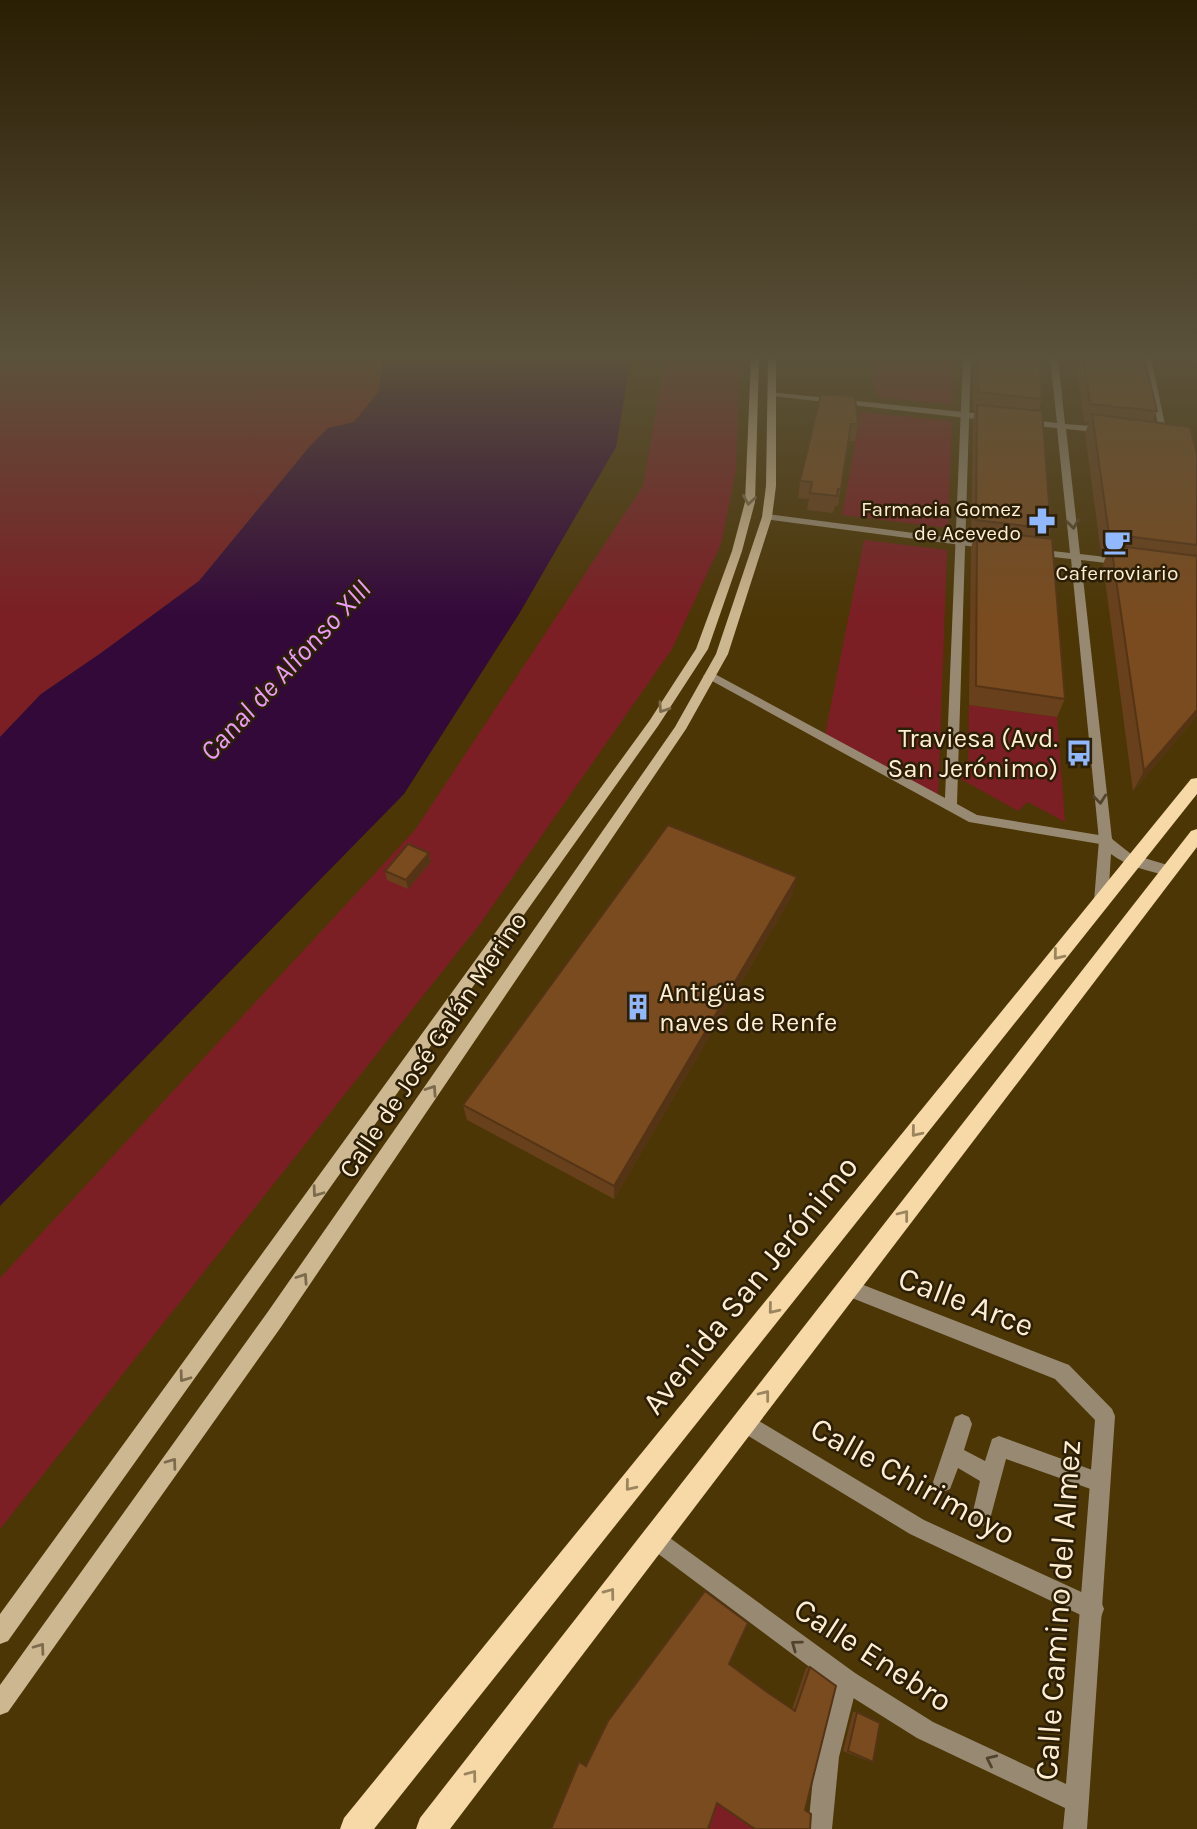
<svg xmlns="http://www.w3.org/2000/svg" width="1197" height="1829" font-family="Karla,sans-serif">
<rect width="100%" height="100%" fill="#4c3606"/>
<!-- green -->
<g fill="#7b1f25">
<polygon points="0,358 383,358 379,391 354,422 328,428 310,446 199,581 101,653 41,694 0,737"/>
<polygon points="665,358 740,358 736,470 721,544 672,649 480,924 0,1529 0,1278 415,830 643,486"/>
<polygon points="870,358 955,358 952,405 877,397"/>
<polygon points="861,412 952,421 948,528 842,515"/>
<polygon points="864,540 947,550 938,798 825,735"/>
<polygon points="969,705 1057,717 1065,822 1028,802 1018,811 959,778 968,768"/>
<polygon points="715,1802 755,1829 699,1829"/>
</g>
<!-- water -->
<polygon fill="#33093a" points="383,358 631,358 616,447 519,614 404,794 0,1206 0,737 41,694 101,653 199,581 310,446 328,428 354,422 379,391"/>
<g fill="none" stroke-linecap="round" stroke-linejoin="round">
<!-- pedestrian -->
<g fill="#988a72" fill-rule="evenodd">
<polygon points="963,358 971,358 957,804 977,815 1111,837 1113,840 1111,843 1106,845 969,822 703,676 709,672 713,673 945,798"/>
<polygon points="1143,358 1151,358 1168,439 1161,437"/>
<polygon points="744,1412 924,1520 1101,1601 1104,1609 1101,1617 1093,1620 1085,1617 910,1534 737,1429 734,1422 737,1415"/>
<polygon points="962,1414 969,1417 972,1424 964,1450 985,1461 992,1439 999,1436 1106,1475 1109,1482 1106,1489 1099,1492 1006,1459 989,1523 982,1526 975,1523 972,1516 980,1481 958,1468 950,1489 943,1492 936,1489 933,1482 955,1417"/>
<polygon points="847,1670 855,1673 858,1681 839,1757 832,1829 808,1829 815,1757 836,1681 839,1673"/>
</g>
<!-- minor -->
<g fill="#988a72" fill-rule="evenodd">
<path d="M 1050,358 L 1058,358 L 1065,424 L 1105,427 L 1109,430 L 1105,433 L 1066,429 L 1080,554 L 1123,559 L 1128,562 L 1123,565 L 1081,560 L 1112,839 L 1131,854 L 1174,867 L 1176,871 L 1169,876 C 1149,871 1128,867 1111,854 L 1108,901 L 1101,906 L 1094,901 L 1099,840 L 1071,559 L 1035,555 L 1030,552 L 1035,549 L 1070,553 L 1057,428 L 1024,425 L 1020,422 L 1024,419 L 1057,423 Z"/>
<polygon points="769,392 993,415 997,418 993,421 772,396 768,394"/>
<polygon points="767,514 991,543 996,546 991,549 764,519 764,515"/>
<polygon points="848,1279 1069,1365 1112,1409 1115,1416 1087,1829 1063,1829 1065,1808 917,1738 839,1689 645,1544 642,1537 645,1530 652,1527 659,1530 855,1673 933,1722 1066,1784 1095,1420 1055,1379 842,1294 839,1288 842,1282"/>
</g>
<!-- secondary -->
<g fill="#cdb790" fill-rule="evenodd">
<polygon points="751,358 759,358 755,502 742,551 708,649 658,726 8,1641 0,1644 0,1614 650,720 696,649 732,551 745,502"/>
<polygon points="768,358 776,358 776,486 772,517 728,654 686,729 281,1327 8,1712 0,1715 0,1685 267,1313 675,727 716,654 762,517 766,486"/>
</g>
<!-- primary -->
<g fill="#f6d9a7" fill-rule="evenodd">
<polygon points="1197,778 1197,794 374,1829 340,1829 344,1818 1191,779"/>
<polygon points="1197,829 1197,847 450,1829 416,1829 420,1818 1191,831"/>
</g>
</g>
<!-- wall -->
<g fill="#68401b">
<polygon points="973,358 1039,358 1042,399 1038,411 1051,529 1048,539 1065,699 1057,717 969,705 971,548 974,537 971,537 973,420 975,411 973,410"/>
<polygon points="1075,358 1144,358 1157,411 1152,422 1197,454 1197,716 1133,791 1103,564 1107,554 1101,553 1085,433 1089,423 1084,422"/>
<polygon points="821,394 858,424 855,441 848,441 838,506 835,506 833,513 807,510 809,499 798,498 800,481"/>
<polygon points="429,853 431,862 408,889 387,880 385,871"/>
<polygon points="793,894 614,1199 467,1120 463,1105"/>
<polygon points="810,1667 836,1686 717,1803 551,1829 579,1761 586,1766 792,1709 806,1668"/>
<polygon points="853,1712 857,1712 873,1762 868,1761 843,1751"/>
</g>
<!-- shaded-wall -->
<g fill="#553416">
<polygon points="1197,710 1197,716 1133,791 1144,771"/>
<polygon points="429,853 431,862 408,889 406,880"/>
<polygon points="797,877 793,894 614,1199 614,1186"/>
</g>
<!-- building -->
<g fill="#794b1f" stroke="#553416" stroke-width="2">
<polygon points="978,358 1039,358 1042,399 978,392"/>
<polygon points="1084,358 1144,358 1157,411 1090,404"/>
<polygon points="821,394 855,397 858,424 851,424 841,489 838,489 837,496 810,493 812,482 800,481"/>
<polygon points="977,405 1042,411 1051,529 976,520"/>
<polygon points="1092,414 1190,427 1197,454 1197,545 1109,534"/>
<polygon points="977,530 1052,539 1065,699 976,686"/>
<polygon points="1111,545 1197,556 1197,710 1144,771"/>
<polygon points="668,825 797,877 614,1186 463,1105"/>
<polygon points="408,844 429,853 406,880 385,871"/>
<polygon points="705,1591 748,1623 729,1664 767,1692 795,1711 810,1667 836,1686 805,1810 811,1814 810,1829 755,1829 717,1803 708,1829 551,1829 579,1762 586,1766 608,1721"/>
<polygon points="857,1712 880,1723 873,1762 848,1751"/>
</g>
<!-- one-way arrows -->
<defs><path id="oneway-chevron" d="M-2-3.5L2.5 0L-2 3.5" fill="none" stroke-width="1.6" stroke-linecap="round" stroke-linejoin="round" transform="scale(1.75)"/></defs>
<g stroke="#7c6b4c">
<use href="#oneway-chevron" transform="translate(749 500) rotate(99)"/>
<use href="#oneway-chevron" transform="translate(663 708) rotate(124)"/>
<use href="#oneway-chevron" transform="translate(432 1090) rotate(-56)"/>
<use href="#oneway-chevron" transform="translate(317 1192) rotate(126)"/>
<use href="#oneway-chevron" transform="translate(303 1278) rotate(-56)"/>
<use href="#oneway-chevron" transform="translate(184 1377) rotate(126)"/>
<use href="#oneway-chevron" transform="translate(172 1463) rotate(-54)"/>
<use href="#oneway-chevron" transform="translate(40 1648) rotate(-54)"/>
</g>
<g stroke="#52442c">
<use href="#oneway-chevron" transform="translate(1073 524) rotate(83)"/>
<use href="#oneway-chevron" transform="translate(1100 799) rotate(84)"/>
<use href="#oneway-chevron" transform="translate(796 1645) rotate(-144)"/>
<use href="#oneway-chevron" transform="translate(991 1760) rotate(-155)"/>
</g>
<g stroke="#9b855f">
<use href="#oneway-chevron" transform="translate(1058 955) rotate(129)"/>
<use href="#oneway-chevron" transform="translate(916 1132) rotate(129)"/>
<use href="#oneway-chevron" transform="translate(904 1215) rotate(-52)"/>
<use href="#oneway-chevron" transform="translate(773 1309) rotate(129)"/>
<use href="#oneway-chevron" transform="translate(765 1395) rotate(-52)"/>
<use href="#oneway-chevron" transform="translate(630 1486) rotate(129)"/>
<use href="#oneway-chevron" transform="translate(610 1593) rotate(-53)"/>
<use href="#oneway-chevron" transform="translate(472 1775) rotate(-53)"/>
</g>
<!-- sky -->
<linearGradient id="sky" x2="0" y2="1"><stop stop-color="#2a1e03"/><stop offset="0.58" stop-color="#5b523b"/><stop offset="1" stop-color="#5b523b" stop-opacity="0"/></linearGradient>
<rect width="1197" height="615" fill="url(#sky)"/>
<!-- icons -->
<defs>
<g id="pharmacy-bare" transform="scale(2.1)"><path d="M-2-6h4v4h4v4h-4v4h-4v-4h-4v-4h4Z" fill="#91b8fd" stroke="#2c1f07" stroke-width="2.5" paint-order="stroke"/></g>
<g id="cafe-bare" transform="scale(2.1)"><path d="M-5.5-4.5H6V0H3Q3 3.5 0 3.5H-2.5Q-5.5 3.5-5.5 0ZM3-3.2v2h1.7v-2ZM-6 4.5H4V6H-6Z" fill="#91b8fd" stroke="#2c1f07" stroke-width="2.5" paint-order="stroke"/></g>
<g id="bus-bare" transform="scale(2.1)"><path d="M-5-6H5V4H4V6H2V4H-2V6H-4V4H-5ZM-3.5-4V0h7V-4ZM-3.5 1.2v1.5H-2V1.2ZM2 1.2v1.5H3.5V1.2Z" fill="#91b8fd" stroke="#2c1f07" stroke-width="2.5" paint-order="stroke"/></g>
<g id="building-bare" transform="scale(2.1)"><path d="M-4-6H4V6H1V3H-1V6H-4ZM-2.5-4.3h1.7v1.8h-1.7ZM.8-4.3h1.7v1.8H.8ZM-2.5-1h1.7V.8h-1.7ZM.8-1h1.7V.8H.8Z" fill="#91b8fd" stroke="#2c1f07" stroke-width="2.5" paint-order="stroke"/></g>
</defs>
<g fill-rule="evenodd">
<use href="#pharmacy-bare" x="1042" y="521"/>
<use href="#cafe-bare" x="1117" y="542"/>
<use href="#bus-bare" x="1079" y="753"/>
<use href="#building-bare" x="638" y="1007"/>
</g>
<g text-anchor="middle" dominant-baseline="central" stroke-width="5" stroke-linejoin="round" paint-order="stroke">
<!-- far-poi labels -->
<g font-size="21" fill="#ffeed1" stroke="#2c1f07" text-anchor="end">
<text x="1021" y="509">Farmacia Gomez<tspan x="1021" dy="24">de Acevedo</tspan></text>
<text x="1117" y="573" text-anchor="middle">Caferroviario</text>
</g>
<!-- poi labels -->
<g font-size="26" fill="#ffeed1" stroke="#2c1f07" text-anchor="end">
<text x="1058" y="738">Traviesa (Avd.<tspan x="1058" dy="30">San Jerónimo)</tspan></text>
<text x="659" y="992" text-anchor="start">Antigüas<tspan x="659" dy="30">naves de Renfe</tspan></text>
</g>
<!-- street labels -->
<g font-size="26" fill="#ffeed1" stroke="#2c1f07">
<text transform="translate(433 1045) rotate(-56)">Calle de José Galán Merino</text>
</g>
<!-- water labels -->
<g font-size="28" font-style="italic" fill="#eb9cf8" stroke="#2c1f07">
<text transform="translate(285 670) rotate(-47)">Canal de Alfonso XIII</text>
</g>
<!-- near-street labels -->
<g font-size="32" fill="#ffeed1" stroke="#2c1f07">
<text transform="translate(750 1285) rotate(-51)">Avenida San Jerónimo</text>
<text transform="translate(966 1302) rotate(21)">Calle Arce</text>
<text transform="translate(913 1481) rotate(29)">Calle Chirimoyo</text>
<text transform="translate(1058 1610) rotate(-86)">Calle Camino del Almez</text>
<text transform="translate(873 1655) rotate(33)">Calle Enebro</text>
</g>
</g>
</svg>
